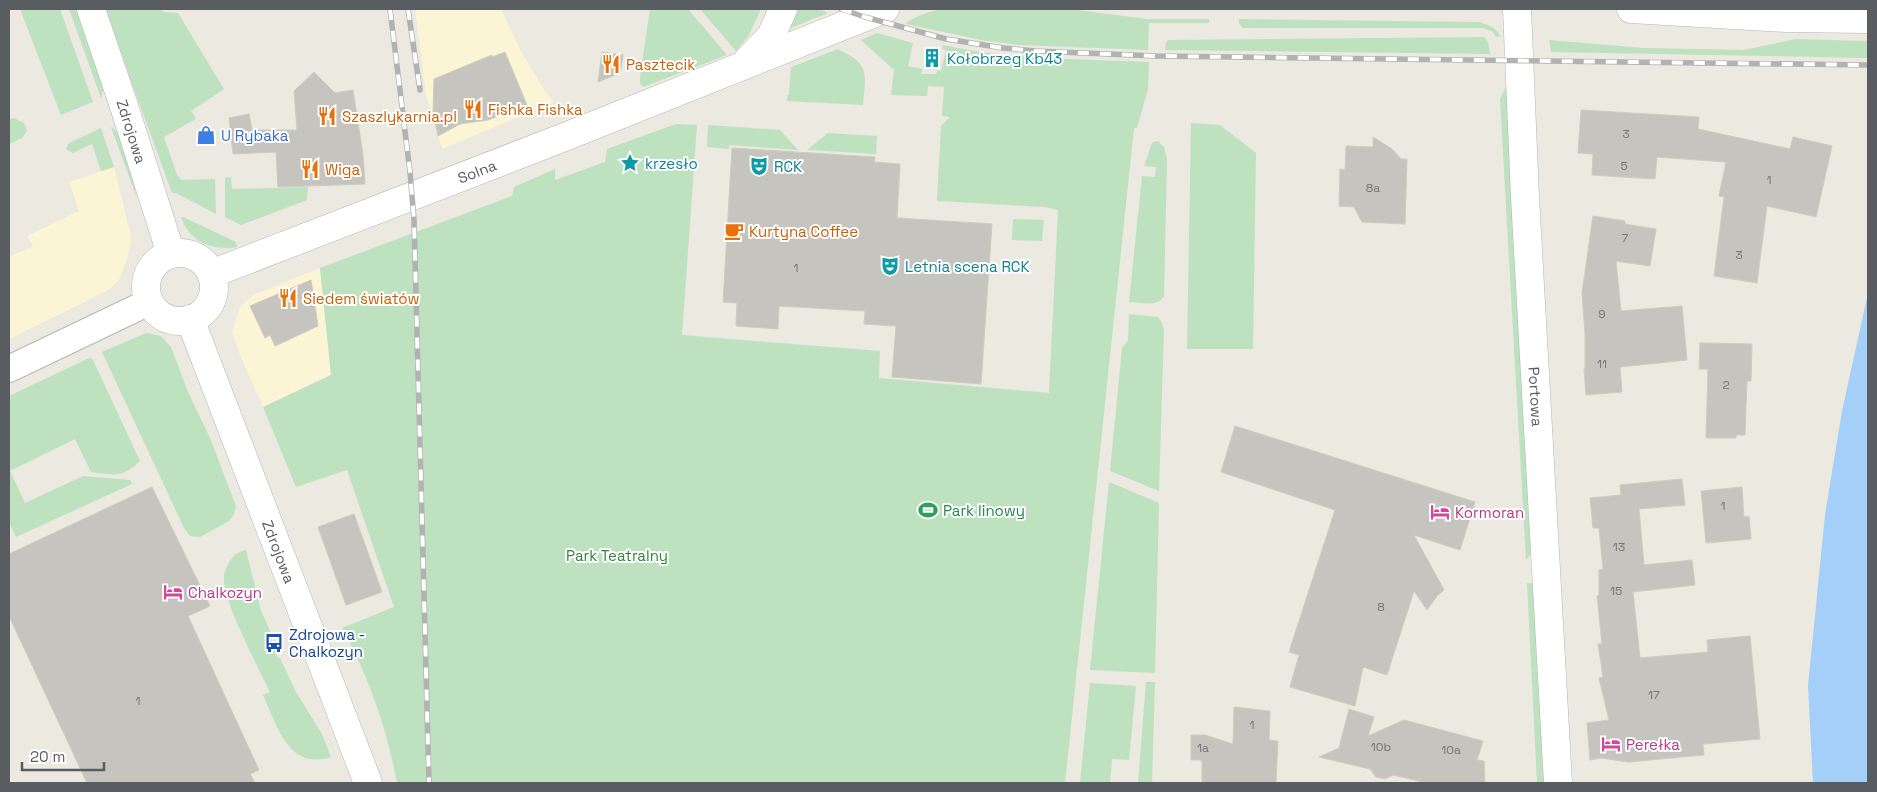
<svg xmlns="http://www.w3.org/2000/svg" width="1877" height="792" font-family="'Space Grotesk',sans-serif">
<rect width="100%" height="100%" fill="#ebe9e0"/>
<!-- commercial -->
<g fill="#fbf4d5">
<polygon points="415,9 501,9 521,51 543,88 554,102 442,149 426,95"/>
<polygon points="114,167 131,236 128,257 119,280 110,289 93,298 9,339 9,257 33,246 27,236 79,211 69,182"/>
<polygon points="320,268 331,375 263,407 240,355 232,332 240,307 253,295"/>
</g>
<!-- green -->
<g fill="#bee1bf">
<polygon points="20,9 60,9 93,102 61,115"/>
<polygon points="69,9 77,9 104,87 101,98"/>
<polygon points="105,9 162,9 163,12 178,13 224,89 191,111 196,119 164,137 177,175 182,180 215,179 216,214 176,193 172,193"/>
<polygon points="650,9 688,9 727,55 643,87 640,83 640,77"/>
<polygon points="700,9 761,9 749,35 736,51"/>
<polygon points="791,9 819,9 828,13 783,31"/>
<path d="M 940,9 L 1070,9 L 1147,19 L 1209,19 L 1209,23 L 1149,23 L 1148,50 L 1020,45 L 981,40 L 906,24 C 913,16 930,12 940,9 Z"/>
<polygon points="1239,19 1480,22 1494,28 1501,36 1496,37 1493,32 1483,28 1243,28 1239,24"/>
<path d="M 877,33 L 913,43 L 908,66 L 922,69 L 921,74 L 936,74 L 938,70 L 941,71 L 946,50 L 942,49 L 943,45 C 1011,60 1080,59 1149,62 L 1148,89 L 1137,128 L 1134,128 L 1065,783 L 397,783 C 387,729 369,677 342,628 L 394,607 L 347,470 L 296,487 L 263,407 L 331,375 L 320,268 L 512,196 L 514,187 L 555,169 L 555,180 L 605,162 L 607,149 L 676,124 L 697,125 L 682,335 L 880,351 L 879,378 L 1049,393 L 1058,210 L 1045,207 L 937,201 L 941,126 L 950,117 L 942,116 L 944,87 L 928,86 L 927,96 L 891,95 L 894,70 L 861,40 Z"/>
<polygon points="1484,37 1488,42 1490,54 1165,50 1166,42 1169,40"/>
<polygon points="1796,39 1868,41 1868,58 1551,52 1549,40 1643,48 1744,50"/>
<path d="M 838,49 C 870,65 866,72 863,105 L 787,101 L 787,95 L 789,95 L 791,67 Z"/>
<polygon points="1506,87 1507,87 1532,552 1526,560 1500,99"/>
<polygon points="14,118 24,123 27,131 22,138 9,144 9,119"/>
<polygon points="1191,123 1220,125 1256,153 1253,349 1187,349"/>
<polygon points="708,125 780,130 798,150 729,145 729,149 707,147"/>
<path d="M 111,127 C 126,134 133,182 137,198 Z"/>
<polygon points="101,128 114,167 101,171 92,144 73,153 67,150 66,148 69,143"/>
<polygon points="828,133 877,136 876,154 807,150"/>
<path d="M 1156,141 L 1158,141 L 1164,147 L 1167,159 L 1164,296 C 1157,308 1141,302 1129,302 L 1142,176 L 1155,177 L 1156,167 L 1144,166 L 1152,143 Z"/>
<polygon points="231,177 232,189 308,187 307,200 241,225 225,217 225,178"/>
<path d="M 181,217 L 183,217 L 236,242 L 237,247 C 213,251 189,242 181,217 Z"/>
<polygon points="1013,219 1044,220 1042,241 1012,240"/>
<polygon points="1129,314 1158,317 1162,323 1164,329 1159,491 1110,471 1122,348 1128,340"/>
<polygon points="146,333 161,336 171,347 188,392 210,438 236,506 234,514 229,521 200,537 190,536 184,528 102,352"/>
<path d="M 90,358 L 93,360 L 140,461 C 120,479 116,475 91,472 L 75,439 L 10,471 L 25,503 L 83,476 L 130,480 L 132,484 L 16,537 L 9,522 L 9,396 L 87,359 Z"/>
<polygon points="1109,482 1159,503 1155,673 1090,670"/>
<path d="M 246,550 L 261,611 L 272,635 L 270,636 L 278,658 L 280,658 L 296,692 L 322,734 L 331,757 C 288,771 277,725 263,695 L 270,692 C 259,669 222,599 224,578 C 224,566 235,551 246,550 Z"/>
<polygon points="1527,583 1531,583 1534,586 1544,783 1537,783"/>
<polygon points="1146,682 1155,682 1152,783 1138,783"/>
<polygon points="1090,683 1136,686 1129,760 1112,759 1110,783 1080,783"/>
</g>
<!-- water -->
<polygon fill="#a3cff8" points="1868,293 1868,783 1813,783 1808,686 1825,515 1842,411"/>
<!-- building -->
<g fill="#c6c4be" stroke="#cfcbbf">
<polygon points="505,52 527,105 488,120 460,124 438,136 433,112 434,79 492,55 492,57"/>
<polygon points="602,52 623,55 620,73 598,82"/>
<polygon points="314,72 335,93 353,90 363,155 365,184 278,187 276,152 233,154 229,118 249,114 252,130 297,130 294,91"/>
<polygon points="1581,110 1699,117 1698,129 1790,149 1793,137 1832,146 1816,217 1767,206 1757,283 1714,276 1724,197 1719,196 1726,162 1657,157 1655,179 1592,175 1593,154 1578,153"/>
<polygon points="1373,137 1392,149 1401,159 1407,159 1405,224 1362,222 1354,207 1339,206 1340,169 1345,170 1346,146 1373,147"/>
<polygon points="732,148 875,157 874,162 900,164 897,218 992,224 981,384 892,377 896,326 864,324 865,311 779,306 778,329 736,326 737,303 723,302"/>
<polygon points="1593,216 1625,221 1625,224 1656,229 1650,266 1616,261 1621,311 1682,306 1687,360 1620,367 1622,392 1586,395 1584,369 1585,369 1585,334 1582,293"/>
<polygon points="311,280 318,326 275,346 270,335 265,338 250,306"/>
<polygon points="1700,343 1752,344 1751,381 1747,381 1745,435 1736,435 1736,438 1706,438 1708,369 1699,369"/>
<polygon points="1235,426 1475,502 1460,550 1414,535 1444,590 1437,596 1427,610 1414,591 1387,675 1363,667 1355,706 1290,687 1299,655 1289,652 1335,510 1221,472"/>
<polygon points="1682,479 1685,505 1639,509 1644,565 1692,560 1695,585 1633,592 1640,658 1708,652 1707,640 1750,636 1760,739 1703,744 1704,755 1629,762 1601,758 1590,760 1587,723 1609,720 1599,678 1603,677 1598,644 1602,644 1597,596 1599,595 1599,570 1603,569 1599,528 1593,528 1590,498 1621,495 1620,485"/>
<polygon points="152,487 210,606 188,616 259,770 250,774 255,783 87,783 9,616 9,554"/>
<polygon points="1742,487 1744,517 1749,516 1751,539 1706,543 1701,491"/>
<polygon points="354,514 382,592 346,605 318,527"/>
<polygon points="1234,707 1270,711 1269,740 1278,741 1276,783 1202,783 1202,760 1191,760 1191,735 1205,735 1233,744"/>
<polygon points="1349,709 1374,717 1368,736 1404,720 1483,741 1477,760 1484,761 1485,783 1427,783 1393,775 1385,779 1376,777 1370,769 1319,757 1339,748"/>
</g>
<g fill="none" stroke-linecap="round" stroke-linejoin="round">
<!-- minor casing -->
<g stroke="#b3b6ba" stroke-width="28">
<polyline id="minor" points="9,369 149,302"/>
</g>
<!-- tertiary casing -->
<g stroke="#b3b6ba" stroke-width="29">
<g id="tertiary">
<path id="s1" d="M 91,9 L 124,106 L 171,254"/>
<path id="s2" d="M 1517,9 L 1525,197 L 1558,783"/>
<polyline points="1631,9 1786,18 1868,19"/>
<polyline points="748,60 771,36 783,9"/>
<circle cx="180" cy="287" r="34"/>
<path id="s3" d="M 211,274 L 562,138 L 885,9"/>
<path id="s4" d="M 190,319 L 368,783"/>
</g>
</g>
<!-- minor -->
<use href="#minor" stroke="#fff" stroke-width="26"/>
<!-- tertiary -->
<use href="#tertiary" stroke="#fff" stroke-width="28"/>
<!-- rail casing -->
<g stroke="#b1b2b2" stroke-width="5.5">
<g id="rail">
<polyline points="390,9 410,172 414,220 429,783"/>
<polyline points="408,9 420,90"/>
<polyline points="841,9 865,17 946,39 1003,48 1036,51 1156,56 1868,65"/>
</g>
</g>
<!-- rail -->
<use href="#rail" stroke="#fff" stroke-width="4" stroke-dasharray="11" stroke-linecap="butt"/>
</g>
<!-- icons -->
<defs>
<g id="building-bare" transform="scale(1.5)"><path d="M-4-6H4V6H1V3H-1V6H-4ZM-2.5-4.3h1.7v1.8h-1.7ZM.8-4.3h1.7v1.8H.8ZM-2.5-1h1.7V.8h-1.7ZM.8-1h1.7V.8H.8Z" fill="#0f9aa8" stroke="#fff" stroke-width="2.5" paint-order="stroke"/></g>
<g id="restaurant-bare" transform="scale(1.5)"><path d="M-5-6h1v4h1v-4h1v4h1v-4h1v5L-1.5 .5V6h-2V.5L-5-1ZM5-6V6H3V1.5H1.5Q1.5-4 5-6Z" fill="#e8710a" stroke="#fff" stroke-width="2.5" paint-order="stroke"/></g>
<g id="shop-bare" transform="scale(1.5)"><path d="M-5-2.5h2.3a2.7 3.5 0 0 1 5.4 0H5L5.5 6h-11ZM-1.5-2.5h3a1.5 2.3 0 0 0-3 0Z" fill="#3f7fe0" stroke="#fff" stroke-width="2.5" paint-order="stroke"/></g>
<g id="sight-bare" transform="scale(1.5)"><path d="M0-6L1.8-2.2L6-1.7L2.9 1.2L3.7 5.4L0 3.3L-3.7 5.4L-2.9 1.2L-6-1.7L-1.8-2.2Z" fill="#0f9aa8" stroke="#fff" stroke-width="2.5" paint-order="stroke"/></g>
<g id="theatre-bare" transform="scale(1.5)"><path d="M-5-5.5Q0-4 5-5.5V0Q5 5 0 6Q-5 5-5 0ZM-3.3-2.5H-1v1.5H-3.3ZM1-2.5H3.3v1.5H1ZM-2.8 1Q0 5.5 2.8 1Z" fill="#0f9aa8" stroke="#fff" stroke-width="2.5" paint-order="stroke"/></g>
<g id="cafe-bare" transform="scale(1.5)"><path d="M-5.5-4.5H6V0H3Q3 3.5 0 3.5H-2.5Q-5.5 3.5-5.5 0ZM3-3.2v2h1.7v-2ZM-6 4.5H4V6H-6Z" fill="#e8710a" stroke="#fff" stroke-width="2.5" paint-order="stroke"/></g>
<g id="stadium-bare" transform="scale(1.5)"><path d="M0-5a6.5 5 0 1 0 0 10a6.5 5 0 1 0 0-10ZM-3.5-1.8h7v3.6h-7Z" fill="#2e9e5b" stroke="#fff" stroke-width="2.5" paint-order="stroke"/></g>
<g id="hotel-bare" transform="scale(1.5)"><path d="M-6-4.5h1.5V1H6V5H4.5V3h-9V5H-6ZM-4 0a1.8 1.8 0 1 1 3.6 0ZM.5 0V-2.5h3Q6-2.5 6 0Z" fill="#d1479c" stroke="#fff" stroke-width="2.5" paint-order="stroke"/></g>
<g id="bus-bare" transform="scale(1.5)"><path d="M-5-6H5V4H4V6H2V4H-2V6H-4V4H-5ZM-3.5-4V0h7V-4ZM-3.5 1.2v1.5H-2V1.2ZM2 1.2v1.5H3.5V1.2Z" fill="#1a4fb4" stroke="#fff" stroke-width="2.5" paint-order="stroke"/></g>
</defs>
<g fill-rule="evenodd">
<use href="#building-bare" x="932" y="58"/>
<use href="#restaurant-bare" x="611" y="64"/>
<use href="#restaurant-bare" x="473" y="109"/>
<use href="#restaurant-bare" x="327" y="116"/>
<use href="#shop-bare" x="206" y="135"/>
<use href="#sight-bare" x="630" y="163"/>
<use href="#theatre-bare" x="759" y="166"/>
<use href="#restaurant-bare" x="310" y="169"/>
<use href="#cafe-bare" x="734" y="231"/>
<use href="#theatre-bare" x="890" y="266"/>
<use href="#restaurant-bare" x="288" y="298"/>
<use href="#stadium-bare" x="928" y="510"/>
<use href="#hotel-bare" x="1440" y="512"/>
<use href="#hotel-bare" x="173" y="592"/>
<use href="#bus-bare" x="274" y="643"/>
<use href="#hotel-bare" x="1611" y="744"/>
</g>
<g text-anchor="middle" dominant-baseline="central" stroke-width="4" stroke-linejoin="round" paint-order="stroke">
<!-- number labels -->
<g font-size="12" fill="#747678">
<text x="1626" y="134">3</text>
<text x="1624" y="166">5</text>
<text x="1769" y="180">1</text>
<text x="1373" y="188">8a</text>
<text x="1625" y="238">7</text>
<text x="1739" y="255">3</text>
<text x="796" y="268">1</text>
<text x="1602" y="314">9</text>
<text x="1602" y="364">11</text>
<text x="1726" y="385">2</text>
<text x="1723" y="506">1</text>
<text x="1619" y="547">13</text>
<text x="1616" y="591">15</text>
<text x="1381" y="607">8</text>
<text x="1654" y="695">17</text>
<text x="138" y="701">1</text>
<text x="1252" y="725">1</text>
<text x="1381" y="747">10b</text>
<text x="1203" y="748">1a</text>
<text x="1451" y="750">10a</text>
</g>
<!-- culture labels -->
<g font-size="15" fill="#0d838f" stroke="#fff" text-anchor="start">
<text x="947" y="58">Kołobrzeg Kb43</text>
<text x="645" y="163">krzesło</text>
<text x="774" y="166">RCK</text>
<text x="905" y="266">Letnia scena RCK</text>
</g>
<!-- food labels -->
<g font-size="15" fill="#c56008" stroke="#fff" text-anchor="start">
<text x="626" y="64">Pasztecik</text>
<text x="488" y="109">Fishka Fishka</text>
<text x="342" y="116">Szaszlykarnia.pl</text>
<text x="325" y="169">Wiga</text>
<text x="749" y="231">Kurtyna Coffee</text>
<text x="303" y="298">Siedem światów</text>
</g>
<!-- street labels -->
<g font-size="15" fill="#595c60" stroke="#fff">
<text stroke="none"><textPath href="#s1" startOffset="129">Zdrojowa</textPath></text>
<text stroke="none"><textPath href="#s3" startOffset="285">Solna</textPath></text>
<text stroke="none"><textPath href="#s2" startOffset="388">Portowa</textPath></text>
<text stroke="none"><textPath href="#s4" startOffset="249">Zdrojowa</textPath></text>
</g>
<!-- shop labels -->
<g font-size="15" fill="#366cbe" stroke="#fff" text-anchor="start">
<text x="221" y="135">U Rybaka</text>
</g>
<!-- leisure labels -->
<g font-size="15" fill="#27864d" stroke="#fff" text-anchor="start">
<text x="943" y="510">Park linowy</text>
</g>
<!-- hotel labels -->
<g font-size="15" fill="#b23c85" stroke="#fff" text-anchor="start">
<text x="1455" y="512">Kormoran</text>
<text x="188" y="592">Chalkozyn</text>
<text x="1626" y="744">Perełka</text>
</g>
<!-- park labels -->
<g font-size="15" fill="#397f40" stroke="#fff">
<text x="617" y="555">Park Teatralny</text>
</g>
<!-- transit labels -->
<g font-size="15" fill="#164399" stroke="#fff" text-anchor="start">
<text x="289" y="634">Zdrojowa -<tspan x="289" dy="17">Chalkozyn</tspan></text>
</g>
</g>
<!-- border -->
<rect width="1877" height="792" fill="none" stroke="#595c60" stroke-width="20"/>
<!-- scale -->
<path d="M22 762v8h82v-8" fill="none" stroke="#595c60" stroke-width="2.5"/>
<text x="30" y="762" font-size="15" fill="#595c60" stroke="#ffffff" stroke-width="4" paint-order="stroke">20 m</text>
</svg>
